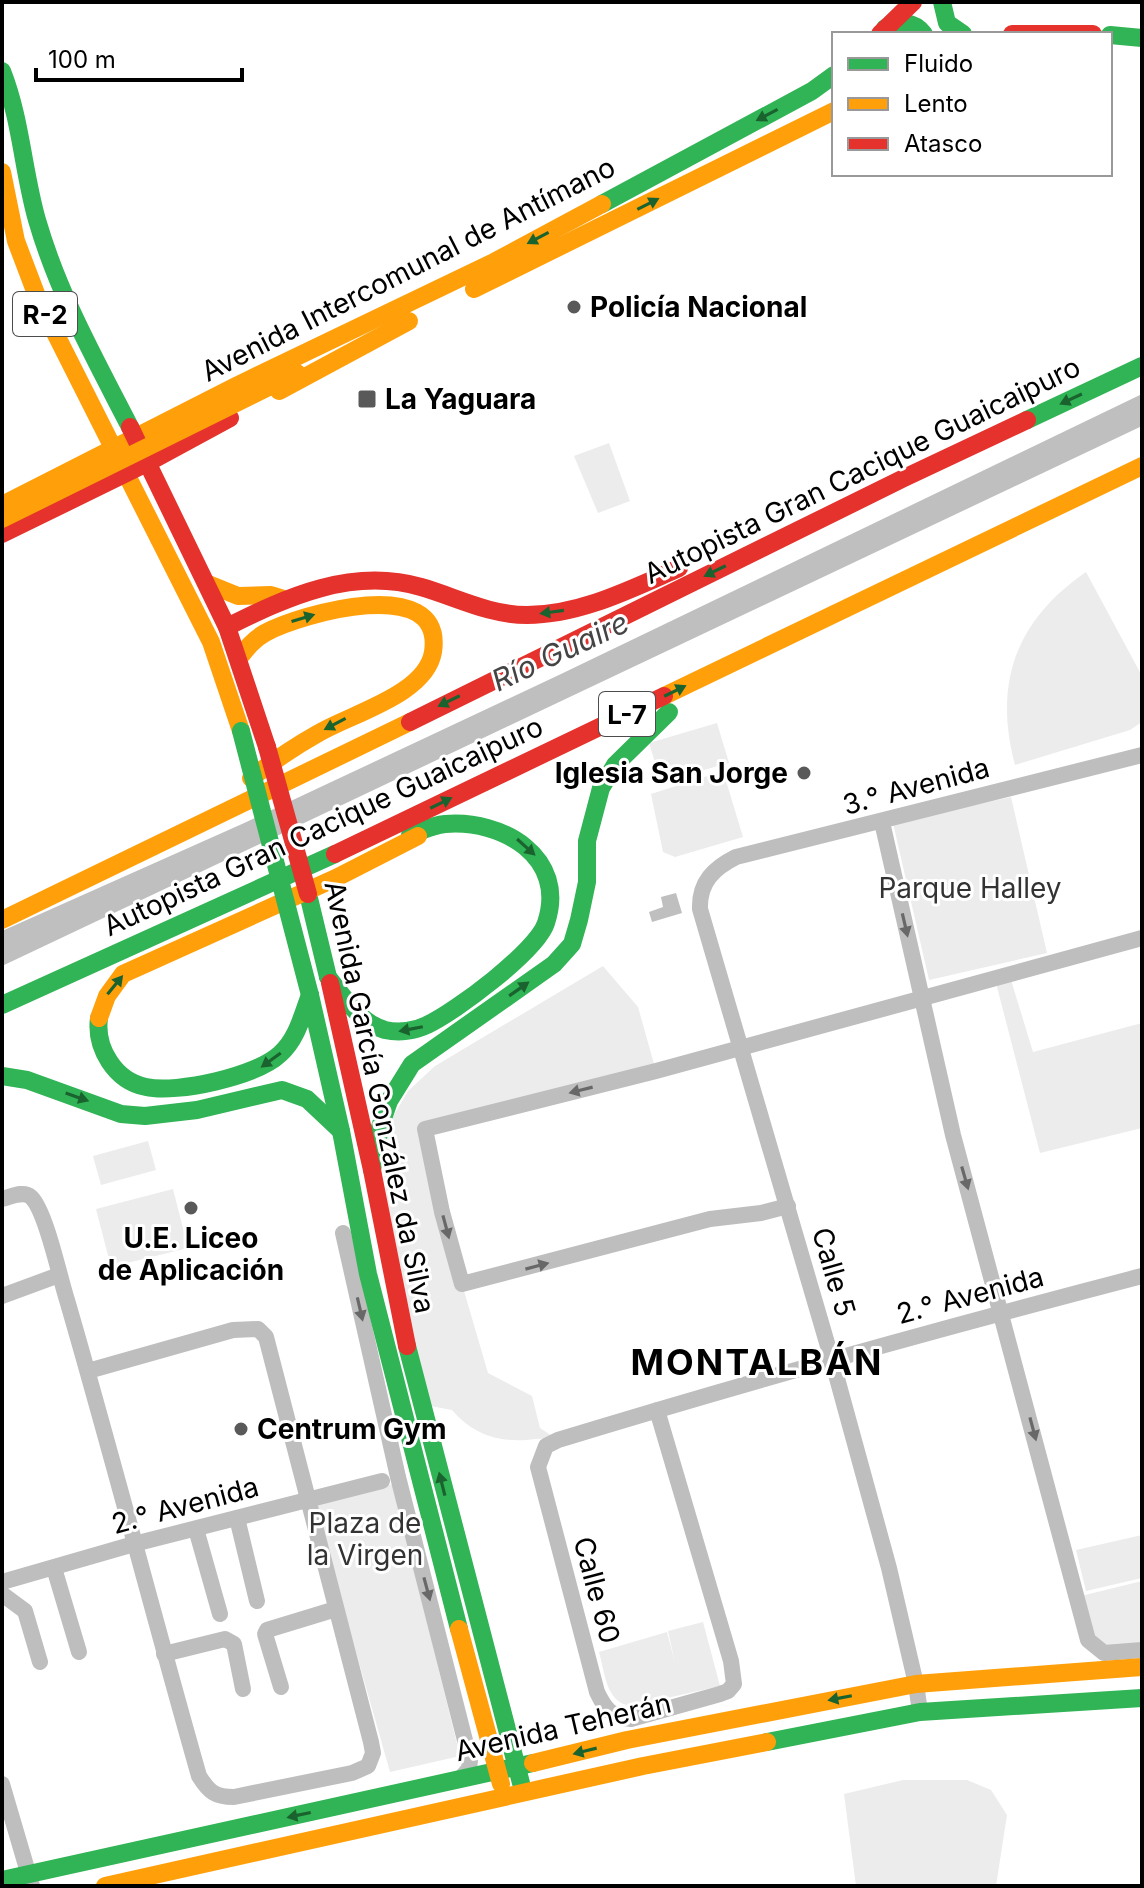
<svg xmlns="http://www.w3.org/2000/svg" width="1144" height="1888" font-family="Inter,sans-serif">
<rect width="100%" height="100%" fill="#fff"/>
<!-- green -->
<g fill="#ececec">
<polygon points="609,443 630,501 598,513 574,456"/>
<path d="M 1086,572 L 1142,676 L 1142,722 L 1130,730 L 1015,765 C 993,683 1016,620 1086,572 Z"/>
<polygon points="717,723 729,763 661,782 649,743"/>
<polygon points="723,771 743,837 675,857 663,852 651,794"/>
<polygon points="1011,797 1047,953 929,980 893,823"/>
<path d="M 603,966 L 638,1007 L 656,1071 L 425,1130 L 462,1284 L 488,1373 L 532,1396 L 540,1428 L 558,1440 C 545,1437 538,1439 526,1440 C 496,1442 471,1433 452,1410 L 430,1406 L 402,1326 L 380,1139 L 408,1091 L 435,1066 Z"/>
<polygon points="1011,980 1033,1052 1142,1023 1142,1128 1040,1153 996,983"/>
<polygon points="148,1141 156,1170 101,1185 93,1156"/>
<polygon points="173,1189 188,1248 111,1267 96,1209"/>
<polygon points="393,1484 460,1756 390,1772 314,1504"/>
<polygon points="1142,1535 1142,1578 1086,1591 1076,1550"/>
<polygon points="1142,1581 1142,1650 1104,1653 1088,1640 1077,1597"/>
<path d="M 703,1622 L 720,1686 L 632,1706 C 606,1704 605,1673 599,1652 L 667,1632 L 675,1663 L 668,1631 Z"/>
<polygon points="903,1780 967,1780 991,1790 1007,1815 996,1886 856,1886 844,1794"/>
</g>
<!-- water -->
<g fill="#bfbfbf">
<polygon points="1142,394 1142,426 2,966 2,931 242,824 561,674"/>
<polygon points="676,893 682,913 652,922 649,912 663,907 661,897"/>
</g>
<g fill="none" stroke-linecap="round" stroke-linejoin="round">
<!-- street -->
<g stroke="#bebebe" stroke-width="16">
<polyline points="882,822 953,1135 1088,1640 1104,1653 1142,1650"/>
<path d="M 2,1199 C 11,1197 23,1190 31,1197 C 46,1211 60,1279 67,1300 C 113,1458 154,1618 199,1776 C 209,1792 215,1797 234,1797 L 352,1773 L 368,1766 L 373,1753 L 371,1742 L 266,1337 L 258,1329 L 233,1330 L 88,1371"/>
<polyline points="788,1206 761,1213 710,1219 462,1284 442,1212 425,1129 656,1071 1142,938"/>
<polyline points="343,1233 398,1477 470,1760 469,1769 459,1780"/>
<polyline points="2,1296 59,1275"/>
<path d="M 657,1410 L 731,1661 L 734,1684 L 728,1691 L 720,1694 L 631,1719 C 611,1717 605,1709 597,1692 L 538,1467 L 546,1446 L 558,1440 C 751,1381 946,1327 1142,1276"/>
<polyline points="237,1518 257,1601"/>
<polyline points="196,1529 220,1614"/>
<polyline points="54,1568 79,1652"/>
<polyline points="2,1582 134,1544 382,1481"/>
<polyline points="2,1594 25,1611 40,1662"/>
<polyline points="164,1654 225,1639 234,1644 243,1689"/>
<polyline points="281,1687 265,1634 267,1630 336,1609"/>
<path d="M 920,1712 L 916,1684 L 889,1568 L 832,1360 L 700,909 C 699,882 714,868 736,857 L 1142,755"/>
<polyline points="2,1784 32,1886"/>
</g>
<!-- fast -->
<g stroke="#30b455" stroke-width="18">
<polyline points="942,2 947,23 963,34"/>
<path d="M 885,28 C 900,22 913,20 924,34"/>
<polyline points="1110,35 1142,38"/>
<path d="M 2,71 C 21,119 23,171 37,220 C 58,293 95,359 130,427"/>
<polyline points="602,204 812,91 834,75"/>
<polyline points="1027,420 1142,366"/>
<polyline points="308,894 328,977"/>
<path d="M 328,977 C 343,996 360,1023 385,1030 C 399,1033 415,1031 427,1025 C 455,1012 537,951 546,923 C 568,857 502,819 445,824 C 433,825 421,831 410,835"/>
<polyline points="310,995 341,1131 368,1274 459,1629"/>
<polyline points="2,1005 335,854"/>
<path d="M 99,1018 C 95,1048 115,1081 146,1087 C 177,1094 257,1076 280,1054 C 297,1039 302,1016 310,995"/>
<polyline points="2,1076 27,1080 121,1114 145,1116 197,1110 282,1090 307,1099 341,1131"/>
<polyline points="372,1170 380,1127 389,1101 412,1064 554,964 572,944 579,920 587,882 587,841 601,788 615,765 669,712"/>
<polyline points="407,1346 521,1783"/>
<polyline points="767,1742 920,1712 1142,1698"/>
<polyline points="2,1880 533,1763"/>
</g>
<!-- slow -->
<g stroke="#ff9f0a" stroke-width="18">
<polyline points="2,172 16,241 38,299 211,642 241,731"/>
<polyline points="474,289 834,111"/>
<polyline points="279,391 409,321"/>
<polyline points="2,505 238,385 494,262 602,204"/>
<polyline points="206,583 238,596 271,595 281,598"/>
<path d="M 239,658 C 247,648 254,639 265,633 C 300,614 445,572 433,652 C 426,695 350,714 317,734 C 294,747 272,762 251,778"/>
<polyline points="664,696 1142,466"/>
<polyline points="2,920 410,722"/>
<polyline points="99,1018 107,996 123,974 336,878 418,836"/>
<polyline points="459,1629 501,1784"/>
<polyline points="533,1763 627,1740 916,1684 1142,1667"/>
<polyline points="105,1886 643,1766 767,1742"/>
</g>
<!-- jam -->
<g stroke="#e5322d" stroke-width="18">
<polyline points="880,34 913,2"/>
<polyline points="1012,34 1093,34"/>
<polyline points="130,427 227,627 267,747"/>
<polyline points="2,534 147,463 230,418"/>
<path d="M 227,627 C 287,597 352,567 421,587 C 456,597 489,615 527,615 C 580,615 631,589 679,568"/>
<polyline points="410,722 904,478 1027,420"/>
<polyline points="335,854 664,696"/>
<polyline points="330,983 372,1170 407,1346"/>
</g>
<!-- fast-bridge -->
<polyline stroke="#30b455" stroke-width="18" points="241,731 310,995"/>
<!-- slow-bridge -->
<polyline stroke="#ff9f0a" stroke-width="18" points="2,519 297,373"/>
<!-- jam-bridge -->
<polyline stroke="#e5322d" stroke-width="18" points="267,747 308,894"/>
</g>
<!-- one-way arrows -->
<defs><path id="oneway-solid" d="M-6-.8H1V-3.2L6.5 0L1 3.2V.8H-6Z" transform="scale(2)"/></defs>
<g fill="#1a632f">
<use href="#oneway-solid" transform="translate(767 115) rotate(152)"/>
<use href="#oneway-solid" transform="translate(648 204) rotate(-27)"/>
<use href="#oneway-solid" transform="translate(538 238) rotate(152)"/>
<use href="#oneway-solid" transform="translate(1071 399) rotate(155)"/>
<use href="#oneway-solid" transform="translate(715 571) rotate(154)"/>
<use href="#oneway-solid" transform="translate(552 612) rotate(172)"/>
<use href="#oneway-solid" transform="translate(303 618) rotate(-17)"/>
<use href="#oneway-solid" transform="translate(675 691) rotate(-26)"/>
<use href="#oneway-solid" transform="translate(449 701) rotate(154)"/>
<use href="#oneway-solid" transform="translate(335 724) rotate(152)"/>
<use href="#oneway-solid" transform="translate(441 803) rotate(-26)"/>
<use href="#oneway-solid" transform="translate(526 847) rotate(42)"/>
<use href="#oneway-solid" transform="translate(115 985) rotate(-51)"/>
<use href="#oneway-solid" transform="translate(519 989) rotate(-35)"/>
<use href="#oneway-solid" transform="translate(411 1029) rotate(169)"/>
<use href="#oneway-solid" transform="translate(271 1060) rotate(144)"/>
<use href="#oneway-solid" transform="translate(77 1097) rotate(19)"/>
<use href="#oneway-solid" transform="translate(442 1484) rotate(-104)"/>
<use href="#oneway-solid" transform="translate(840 1698) rotate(169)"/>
<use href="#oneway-solid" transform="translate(585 1751) rotate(166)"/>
<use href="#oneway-solid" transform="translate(299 1815) rotate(168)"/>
</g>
<g fill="#686868">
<use href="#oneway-solid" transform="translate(905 925) rotate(77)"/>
<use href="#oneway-solid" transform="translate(581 1090) rotate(166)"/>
<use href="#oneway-solid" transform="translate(965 1178) rotate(74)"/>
<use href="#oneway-solid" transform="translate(446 1227) rotate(75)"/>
<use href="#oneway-solid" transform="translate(537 1266) rotate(-15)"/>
<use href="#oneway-solid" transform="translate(360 1309) rotate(77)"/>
<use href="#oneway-solid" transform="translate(1033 1429) rotate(75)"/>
<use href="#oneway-solid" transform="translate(427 1589) rotate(75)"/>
</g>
<!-- markers -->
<g fill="#595959" stroke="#fff" stroke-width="3">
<circle cx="574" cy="307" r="8"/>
<rect x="357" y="389" width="20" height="20" rx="4"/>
<circle cx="804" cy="773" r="8"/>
<circle cx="191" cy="1208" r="8"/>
<circle cx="241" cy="1429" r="8"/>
</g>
<g text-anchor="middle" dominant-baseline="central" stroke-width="6" stroke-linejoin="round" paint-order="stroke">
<!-- shield labels -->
<g fill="#fff" stroke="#4c4c4c" stroke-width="2">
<rect x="13" y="292" width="64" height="44" rx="6"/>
<rect x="599" y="692" width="56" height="44" rx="6"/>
</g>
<g font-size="26" font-weight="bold" fill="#000">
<text x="45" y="314">R-2</text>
<text x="627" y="714">L-7</text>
</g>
<!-- street labels -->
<g font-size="28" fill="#000" stroke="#fff">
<text transform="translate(408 269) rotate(-27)">Avenida Intercomunal de Antímano</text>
<text transform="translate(862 470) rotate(-26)">Autopista Gran Cacique Guaicaipuro</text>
<text transform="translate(916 786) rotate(-15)">3.° Avenida</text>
<text transform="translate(323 826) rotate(-25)">Autopista Gran Cacique Guaicaipuro</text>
<text transform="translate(380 1097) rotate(78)">Avenida García González da Silva</text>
<text transform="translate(834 1272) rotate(74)">Calle 5</text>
<text transform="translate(970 1295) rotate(-15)">2.° Avenida</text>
<text transform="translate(185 1505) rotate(-15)">2.° Avenida</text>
<text transform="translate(597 1590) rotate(75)">Calle 60</text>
<text transform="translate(563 1727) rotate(-13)">Avenida Teherán</text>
</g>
<!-- poi labels -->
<g font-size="28" font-weight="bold" fill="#000" stroke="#fff" text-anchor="start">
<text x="590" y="307">Policía Nacional</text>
<text x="385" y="399">La Yaguara</text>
<text x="788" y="773" text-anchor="end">Iglesia San Jorge</text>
<text x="191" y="1238" text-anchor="middle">U.E. Liceo<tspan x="191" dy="32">de Aplicación</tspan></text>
<text x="257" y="1429">Centrum Gym</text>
</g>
<!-- park labels -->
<g font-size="28" fill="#333" stroke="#fff">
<text x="970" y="888">Parque Halley</text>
<text x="365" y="1523">Plaza de<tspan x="365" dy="32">la Virgen</tspan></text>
</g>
<!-- water labels -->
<g font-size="30" font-style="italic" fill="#444" stroke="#fff">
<text transform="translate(560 651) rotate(-25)">Río Guaire</text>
</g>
<!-- district labels -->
<g font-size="36" font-weight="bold" letter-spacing="2" fill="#000" stroke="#fff">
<text x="757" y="1362">MONTALBÁN</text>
</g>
</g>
<!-- border -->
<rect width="1144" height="1888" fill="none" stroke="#000000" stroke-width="8"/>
<!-- legend -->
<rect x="832" y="32" width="280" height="144" fill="#ffffff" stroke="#999999" stroke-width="2"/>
<rect x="848" y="58" width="40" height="12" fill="#30b455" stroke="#999999" stroke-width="2"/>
<text x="904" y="72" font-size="24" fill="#000000">Fluido</text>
<rect x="848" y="98" width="40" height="12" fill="#ff9f0a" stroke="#999999" stroke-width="2"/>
<text x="904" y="112" font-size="24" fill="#000000">Lento</text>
<rect x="848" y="138" width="40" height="12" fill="#e5322d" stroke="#999999" stroke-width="2"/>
<text x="904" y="152" font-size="24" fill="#000000">Atasco</text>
<!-- scale -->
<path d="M36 68v12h206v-12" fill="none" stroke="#000000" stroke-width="4"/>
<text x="48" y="68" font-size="24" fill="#000000" stroke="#ffffff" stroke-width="6" paint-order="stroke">100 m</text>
</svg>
